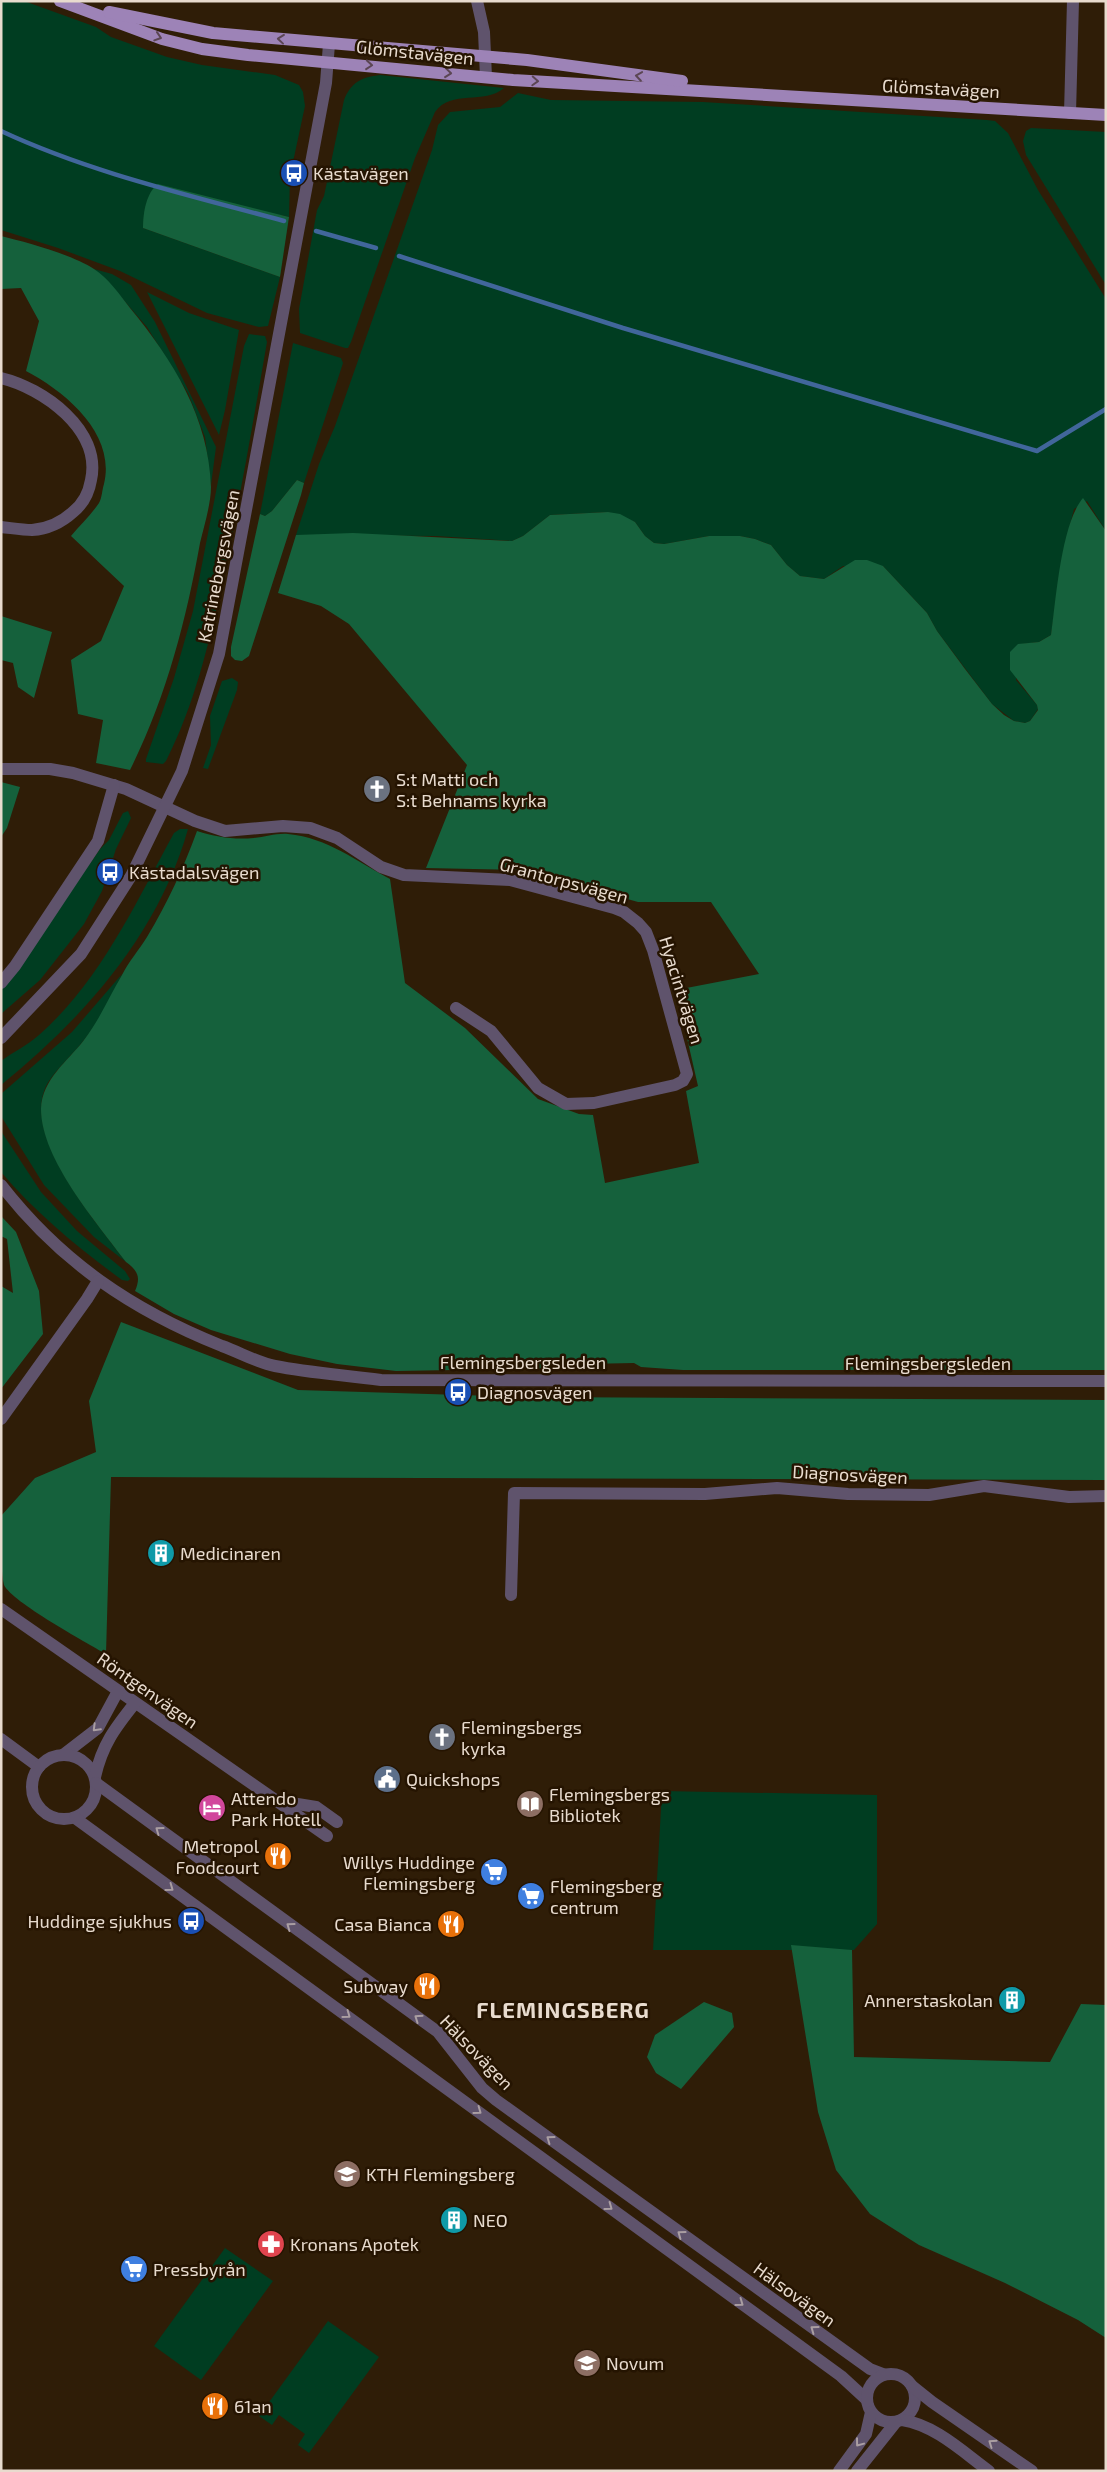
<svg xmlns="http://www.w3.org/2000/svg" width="1107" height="2472" font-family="'Exo 2',sans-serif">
<rect width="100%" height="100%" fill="#2f1d07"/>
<!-- green -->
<g fill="#003d21">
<polygon points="1,1 24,1 96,27 111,37 167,57 202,65 275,75 299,85 303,92 305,106 290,176 289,217 281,215 145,213 143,228 280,277 268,326 259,327 207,313 120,271 58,248 1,230"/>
<path d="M 380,75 L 504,88 C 485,105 451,89 435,112 L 415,158 L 351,342 L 348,348 L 345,348 L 300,333 L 299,309 L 317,210 L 324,196 L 344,100 C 351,82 362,77 380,75 Z"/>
<polygon points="518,93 551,100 703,102 987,120 995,121 1008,133 1038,190 1106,299 1106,531 1087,501 1074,509 1063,553 1051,635 1039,642 1023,644 1016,680 1037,705 1038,709 1030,721 1025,723 1014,721 992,704 937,631 927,613 883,566 843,566 824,579 800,576 787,565 771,545 755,539 740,536 709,536 664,544 654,543 645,536 635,522 608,512 550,515 523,536 512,541 436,536 296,535 319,464 335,426 432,150 438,125 450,112 500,107"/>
<polygon points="1031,128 1106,132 1106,285 1026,155 1023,141 1026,131"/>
<polygon points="94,269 112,274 131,285 155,322 216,447 211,485 205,437 188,393 147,327 121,297"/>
<polygon points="147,292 189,313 239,330 225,410 219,435"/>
<path d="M 249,334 L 265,336 L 267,342 C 253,423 239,504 222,584 C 209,644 194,706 166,761 L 163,764 L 146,762 L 146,759 L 174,678 L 193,611 L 244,346 Z"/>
<polygon points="293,343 341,358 343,363 304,483 297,480 272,511 265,516 260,514"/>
<polygon points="232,678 238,682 237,690 208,769 203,768 211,745 210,716 222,681"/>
<polygon points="128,811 131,818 116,849 102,891 84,924 40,980 1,1014 1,990 100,849 109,840 123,813"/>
<path d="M 180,829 L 188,829 C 159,933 84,1018 1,1085 L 1,1061 C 13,1052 28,1045 39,1035 C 101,980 135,904 174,833 Z"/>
<path d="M 122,974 C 111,998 100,1020 84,1040 C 73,1054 59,1066 49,1081 C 16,1131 98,1224 126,1262 L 94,1237 L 44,1185 L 1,1116 L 1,1094 L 72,1032 Z"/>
<path d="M 1,1131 L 41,1192 L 77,1231 L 125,1271 L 130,1279 L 128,1281 L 122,1280 C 77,1247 37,1214 1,1172 Z"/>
<polygon points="662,1791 877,1795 877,1924 854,1950 653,1950"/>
<polygon points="225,2248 273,2281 201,2380 154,2346"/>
<polygon points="328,2321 379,2357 309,2453 298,2445 305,2434 279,2415 272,2425 259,2416"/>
</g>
<!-- forest -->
<g fill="#15613c">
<path d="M 158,184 L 289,217 L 280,277 L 143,228 C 143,213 146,193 158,184 Z"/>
<path d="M 1,236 C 26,242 73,255 94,269 C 108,278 120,295 130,308 C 173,360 209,418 211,487 C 211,503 204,527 200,543 C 186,621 166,698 130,770 L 96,763 L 103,720 L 78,714 L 71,660 L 101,641 L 124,586 L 71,536 C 80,525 91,515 99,503 C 102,498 102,490 104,484 C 116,434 66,392 26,371 L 39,321 L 21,288 L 1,289 Z"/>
<polygon points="297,480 304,483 301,495 249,656 242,661 235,660 231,656 231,647 260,514 265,516 272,511"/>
<path d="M 1083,498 L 1106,531 L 1106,1370 L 683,1370 L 641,1367 L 634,1363 L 585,1364 L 574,1368 L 396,1371 L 337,1364 L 290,1354 L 211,1330 L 174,1314 L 135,1291 C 141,1277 138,1271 126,1262 C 97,1223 41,1159 41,1109 C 42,1079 68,1061 84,1040 C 100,1019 109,997 122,975 C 129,961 139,950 147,937 C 167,904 184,867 197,831 C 216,837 234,840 254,838 C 265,837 277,833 288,834 C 328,838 356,861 390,879 L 405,983 L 465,1028 L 538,1099 L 579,1114 L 593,1115 L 605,1183 L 699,1163 L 686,1091 L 698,1086 L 676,990 L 759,974 L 711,902 L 638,902 L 524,870 L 426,868 L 467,765 L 349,624 L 321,606 L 278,593 L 296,535 L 353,533 L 512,541 L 523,536 L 550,515 L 608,512 L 620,514 L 635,522 L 645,536 L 654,543 L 664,544 L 709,536 L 740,536 L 755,539 L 771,545 L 787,565 L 800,576 L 824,579 L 855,560 L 867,560 L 883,566 L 927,613 L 937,631 L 965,669 L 992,704 L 1004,715 L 1014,721 L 1025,723 L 1030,721 L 1038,710 L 1037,705 L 1010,670 L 1010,652 L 1018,644 L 1039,642 L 1051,635 C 1056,600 1061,524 1083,498 Z"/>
<polygon points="1,616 52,632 34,698 18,687 13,663 1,660"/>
<polygon points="1,782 20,787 7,828 1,837"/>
<polygon points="1,1216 16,1232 39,1291 43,1334 1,1389 1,1286 13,1293 7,1239 1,1236"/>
<path d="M 121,1322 L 298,1390 L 529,1397 L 1106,1400 L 1106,1480 L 111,1477 L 106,1654 C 87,1643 12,1602 4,1585 C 0,1566 1,1537 1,1516 L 35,1478 L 96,1452 L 89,1401 Z"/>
<polygon points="791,1945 852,1950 854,2057 1050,2062 1081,2004 1106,2005 1106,2338 1078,2320 1005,2283 919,2245 870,2214 836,2170 818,2112"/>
<polygon points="704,2002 732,2013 734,2027 681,2089 656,2073 647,2057 655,2035"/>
</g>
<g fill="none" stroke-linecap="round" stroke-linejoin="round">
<!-- stream -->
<g stroke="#41669b" stroke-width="4.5">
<path d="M 1,131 C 91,173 189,195 284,221"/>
<polyline points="316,231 376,248"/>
<polyline points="399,256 623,328 1037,451 1106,409"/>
</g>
<!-- minor -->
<g stroke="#5f536c" stroke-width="12">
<polyline points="477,1 484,32 486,77"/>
<polyline points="1070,113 1073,1"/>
<path d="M 1,378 C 43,388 102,430 91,480 C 89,492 83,504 73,512 C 62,522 47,529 32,530 C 22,530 11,528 1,527"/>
<polyline points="1,769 50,769 73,773 126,789 195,821 225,831 283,826 310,828 337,838 381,867 404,875 510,880 614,908 624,912 638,923 646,932 653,950 687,1074 683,1081 675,1085 594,1103 566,1104 538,1088 491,1031 456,1008"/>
<polyline points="1,983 15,966 98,841 114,785"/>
<polyline points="1,1038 81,954 131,876 182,771 219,654 326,83 329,44"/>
<path d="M 1,1185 C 61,1262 132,1310 222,1346 C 239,1352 258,1363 275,1366 C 310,1373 346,1375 381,1380 L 1106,1381"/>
<polyline points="1,1419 87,1299 98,1281"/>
<polyline points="511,1595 514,1493 705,1494 777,1488 848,1494 929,1495 984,1486 1069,1497 1106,1496"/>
<polyline points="1,1609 327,1836"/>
<polyline points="1,1739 39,1767"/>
<polyline points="63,1755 98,1728 118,1691"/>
<circle cx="64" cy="1787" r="32"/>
<path d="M 95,1777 C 102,1745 115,1728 135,1703"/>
<polyline points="96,1783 438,2032 482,2088 496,2100 870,2369 883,2374"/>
<polyline points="279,1801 316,1807 337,1822"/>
<polyline points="75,1818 841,2376 866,2399"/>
<circle cx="891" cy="2398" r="24"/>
<polyline points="912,2386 932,2402 1032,2471"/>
<path d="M 902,2420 C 935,2425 963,2452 989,2471"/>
<polyline points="839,2471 866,2434 871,2412"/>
<polyline points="857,2471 896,2422"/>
</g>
<!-- major -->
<g stroke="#9d83b7" stroke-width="12">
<polyline points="60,1 162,39 202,49 248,55 513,80 1106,115"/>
<polyline points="109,12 213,33 527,60 682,81"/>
</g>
</g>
<!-- one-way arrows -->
<defs><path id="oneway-chevron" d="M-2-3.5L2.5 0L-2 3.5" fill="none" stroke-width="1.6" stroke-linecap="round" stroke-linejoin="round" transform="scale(1.25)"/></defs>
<g stroke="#5b4653">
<use href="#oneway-chevron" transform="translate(158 37) rotate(18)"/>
<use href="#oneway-chevron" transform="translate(281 39) rotate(-174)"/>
<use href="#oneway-chevron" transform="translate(369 65) rotate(5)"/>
<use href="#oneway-chevron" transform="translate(448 73) rotate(6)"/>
<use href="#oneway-chevron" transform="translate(639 76) rotate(-172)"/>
<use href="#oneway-chevron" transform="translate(535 81) rotate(3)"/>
</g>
<g stroke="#aa9ea2">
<use href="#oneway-chevron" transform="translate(96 1728) rotate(135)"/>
<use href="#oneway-chevron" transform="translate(159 1830) rotate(-144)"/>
<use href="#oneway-chevron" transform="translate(170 1888) rotate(36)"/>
<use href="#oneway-chevron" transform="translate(290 1926) rotate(-144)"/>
<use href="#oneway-chevron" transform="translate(347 2015) rotate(36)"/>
<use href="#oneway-chevron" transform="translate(418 2018) rotate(-145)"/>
<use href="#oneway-chevron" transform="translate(478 2111) rotate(36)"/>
<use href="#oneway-chevron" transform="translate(550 2139) rotate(-144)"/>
<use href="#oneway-chevron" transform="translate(609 2207) rotate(36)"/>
<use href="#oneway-chevron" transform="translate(681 2234) rotate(-144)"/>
<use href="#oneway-chevron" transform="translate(740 2303) rotate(36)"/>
<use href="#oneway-chevron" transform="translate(814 2329) rotate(-144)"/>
<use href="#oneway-chevron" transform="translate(859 2443) rotate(127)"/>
<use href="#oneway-chevron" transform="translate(992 2443) rotate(-145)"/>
</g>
<!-- icons -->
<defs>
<g id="bus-disc" transform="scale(1.4375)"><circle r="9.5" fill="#1a4fb4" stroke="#251401"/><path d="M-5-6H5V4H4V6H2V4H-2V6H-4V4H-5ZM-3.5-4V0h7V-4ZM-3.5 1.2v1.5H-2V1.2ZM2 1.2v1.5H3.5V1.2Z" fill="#fff"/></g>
<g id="church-disc" transform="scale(1.4375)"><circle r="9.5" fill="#6b7280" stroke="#251401"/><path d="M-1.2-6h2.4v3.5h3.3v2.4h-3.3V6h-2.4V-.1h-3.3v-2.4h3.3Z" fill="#fff"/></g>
<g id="building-disc" transform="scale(1.4375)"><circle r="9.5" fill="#0f9aa8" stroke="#251401"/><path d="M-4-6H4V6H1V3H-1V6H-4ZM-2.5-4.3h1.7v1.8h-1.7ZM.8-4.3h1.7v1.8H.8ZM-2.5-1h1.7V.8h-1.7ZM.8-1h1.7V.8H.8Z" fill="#fff"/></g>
<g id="civic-disc" transform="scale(1.4375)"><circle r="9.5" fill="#5c6f8a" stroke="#251401"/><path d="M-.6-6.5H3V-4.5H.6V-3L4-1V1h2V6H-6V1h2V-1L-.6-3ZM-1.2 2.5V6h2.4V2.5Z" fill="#fff"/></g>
<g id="library-disc" transform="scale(1.4375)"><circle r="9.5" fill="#8d6e63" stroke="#251401"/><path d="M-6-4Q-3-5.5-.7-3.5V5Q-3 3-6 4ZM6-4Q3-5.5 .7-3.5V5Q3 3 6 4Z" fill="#fff"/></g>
<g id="hotel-disc" transform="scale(1.4375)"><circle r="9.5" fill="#d1479c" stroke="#251401"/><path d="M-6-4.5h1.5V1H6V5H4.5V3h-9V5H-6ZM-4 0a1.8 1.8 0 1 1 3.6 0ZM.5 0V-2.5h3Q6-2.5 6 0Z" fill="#fff"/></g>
<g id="restaurant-disc" transform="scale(1.4375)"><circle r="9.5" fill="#e8710a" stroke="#251401"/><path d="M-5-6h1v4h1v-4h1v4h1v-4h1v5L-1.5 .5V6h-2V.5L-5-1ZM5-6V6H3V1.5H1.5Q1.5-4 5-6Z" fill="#fff"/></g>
<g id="supermarket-disc" transform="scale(1.4375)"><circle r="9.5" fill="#3f7fe0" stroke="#251401"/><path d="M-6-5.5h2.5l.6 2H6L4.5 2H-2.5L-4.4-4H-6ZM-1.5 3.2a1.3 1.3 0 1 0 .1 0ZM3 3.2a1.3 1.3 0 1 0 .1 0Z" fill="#fff"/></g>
<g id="university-disc" transform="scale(1.4375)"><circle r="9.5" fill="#8d6e63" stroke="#251401"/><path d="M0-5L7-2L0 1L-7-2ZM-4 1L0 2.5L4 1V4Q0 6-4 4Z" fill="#fff"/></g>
<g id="pharmacy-disc" transform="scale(1.4375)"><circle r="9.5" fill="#e0444e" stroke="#251401"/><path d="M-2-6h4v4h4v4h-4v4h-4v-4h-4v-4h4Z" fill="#fff"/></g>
</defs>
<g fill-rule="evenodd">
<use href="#bus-disc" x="294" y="173"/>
<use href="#church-disc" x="377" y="789"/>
<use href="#bus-disc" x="110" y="872"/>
<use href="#bus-disc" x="458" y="1392"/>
<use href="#building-disc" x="161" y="1553"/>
<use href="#church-disc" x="442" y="1737"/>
<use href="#civic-disc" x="387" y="1779"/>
<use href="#library-disc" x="530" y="1804"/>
<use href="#hotel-disc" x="212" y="1808"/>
<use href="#restaurant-disc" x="278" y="1856"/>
<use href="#supermarket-disc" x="494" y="1872"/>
<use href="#supermarket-disc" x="531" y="1896"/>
<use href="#bus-disc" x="191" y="1921"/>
<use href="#restaurant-disc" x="451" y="1924"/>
<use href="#restaurant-disc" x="427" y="1986"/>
<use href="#building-disc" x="1012" y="2000"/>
<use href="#university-disc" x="347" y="2174"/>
<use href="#building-disc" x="454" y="2220"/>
<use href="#pharmacy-disc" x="271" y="2244"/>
<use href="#supermarket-disc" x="134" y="2269"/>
<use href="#university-disc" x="587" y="2363"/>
<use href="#restaurant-disc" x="215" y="2406"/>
</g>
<g text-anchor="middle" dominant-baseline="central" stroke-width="5" stroke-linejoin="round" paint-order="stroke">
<!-- street labels -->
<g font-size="18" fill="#e8dbce" stroke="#251401">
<text transform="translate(415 52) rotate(6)">Glömstavägen</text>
<text transform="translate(941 88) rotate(3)">Glömstavägen</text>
<text transform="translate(218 566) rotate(-79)">Katrinebergsvägen</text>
<text transform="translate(564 880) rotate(15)">Grantorpsvägen</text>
<text transform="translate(682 990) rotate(73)">Hyacintvägen</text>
<text x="523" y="1362">Flemingsbergsleden</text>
<text x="928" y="1363">Flemingsbergsleden</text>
<text transform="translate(850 1474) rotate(3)">Diagnosvägen</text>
<text transform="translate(148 1690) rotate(35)">Röntgenvägen</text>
<text transform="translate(477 2052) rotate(46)">Hälsovägen</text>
<text transform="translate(795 2294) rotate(36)">Hälsovägen</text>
</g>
<!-- poi labels -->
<g font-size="18" fill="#e8dbce" stroke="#251401" text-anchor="start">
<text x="313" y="173">Kästavägen</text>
<text x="396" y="779">S:t Matti och<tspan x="396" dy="21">S:t Behnams kyrka</tspan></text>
<text x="129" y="872">Kästadalsvägen</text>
<text x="477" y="1392">Diagnosvägen</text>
<text x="180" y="1553">Medicinaren</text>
<text x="461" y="1727">Flemingsbergs<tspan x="461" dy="21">kyrka</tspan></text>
<text x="406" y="1779">Quickshops</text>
<text x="549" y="1794">Flemingsbergs<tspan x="549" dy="21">Bibliotek</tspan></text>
<text x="231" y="1798">Attendo<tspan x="231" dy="21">Park Hotell</tspan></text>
<text x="259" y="1846" text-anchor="end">Metropol<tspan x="259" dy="21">Foodcourt</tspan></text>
<text x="475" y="1862" text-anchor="end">Willys Huddinge<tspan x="475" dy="21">Flemingsberg</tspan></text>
<text x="550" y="1886">Flemingsberg<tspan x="550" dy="21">centrum</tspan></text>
<text x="172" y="1921" text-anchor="end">Huddinge sjukhus</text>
<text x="432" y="1924" text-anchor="end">Casa Bianca</text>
<text x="408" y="1986" text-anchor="end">Subway</text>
<text x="993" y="2000" text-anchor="end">Annerstaskolan</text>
<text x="366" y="2174">KTH Flemingsberg</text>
<text x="473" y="2220">NEO</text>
<text x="290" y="2244">Kronans Apotek</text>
<text x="153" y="2269">Pressbyrån</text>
<text x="606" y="2363">Novum</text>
<text x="234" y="2406">61an</text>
</g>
<!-- district labels -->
<g font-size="22" font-weight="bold" letter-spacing="1" fill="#e8dbce" stroke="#251401">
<text x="563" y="2009">FLEMINGSBERG</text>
</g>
</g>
<!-- border -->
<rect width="1107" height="2472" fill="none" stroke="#e8dbce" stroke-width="5"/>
</svg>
